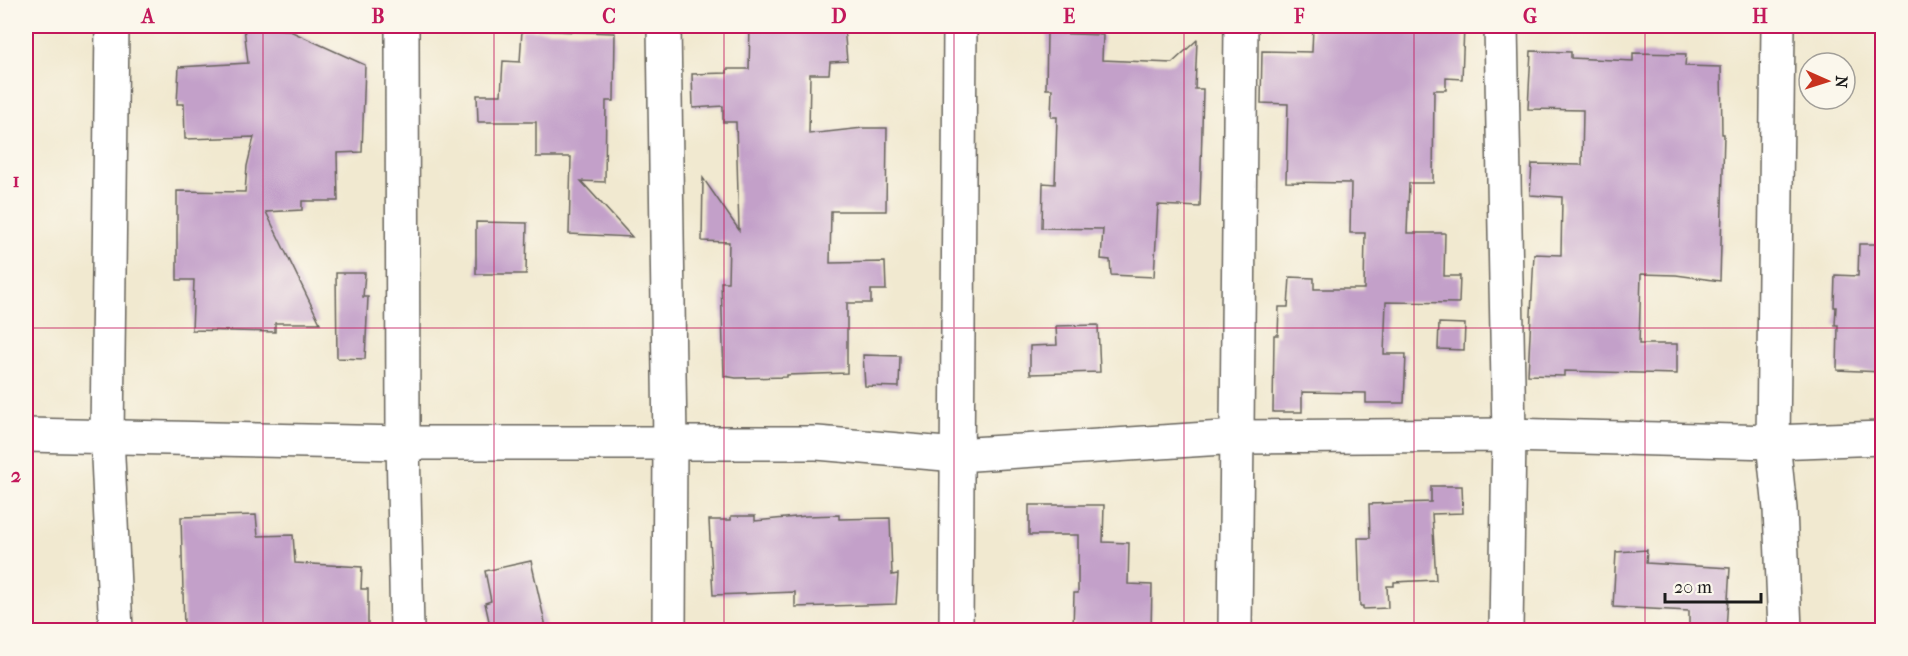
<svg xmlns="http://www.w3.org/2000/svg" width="1908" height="656" font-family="'IM FELL French Canon',serif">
<rect width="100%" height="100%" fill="#fbf7ec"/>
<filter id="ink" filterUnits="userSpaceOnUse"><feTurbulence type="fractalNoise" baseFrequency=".0167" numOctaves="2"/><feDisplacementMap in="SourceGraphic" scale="12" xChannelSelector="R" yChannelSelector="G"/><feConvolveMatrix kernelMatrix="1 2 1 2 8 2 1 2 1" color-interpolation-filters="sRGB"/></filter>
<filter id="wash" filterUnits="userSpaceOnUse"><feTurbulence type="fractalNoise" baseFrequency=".008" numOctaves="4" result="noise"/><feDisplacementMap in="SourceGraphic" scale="24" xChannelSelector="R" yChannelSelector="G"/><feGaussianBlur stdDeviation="1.35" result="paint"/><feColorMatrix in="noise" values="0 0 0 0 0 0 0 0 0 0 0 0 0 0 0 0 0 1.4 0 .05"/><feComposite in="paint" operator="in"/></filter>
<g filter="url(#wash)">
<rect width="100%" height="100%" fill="#f1e9d0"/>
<g id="blocks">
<!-- building -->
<g fill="#c3a0c9">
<polygon points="750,26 844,26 847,61 830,62 829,74 810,74 809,134 863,128 887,128 886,211 831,211 830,263 885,262 886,290 871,290 871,303 847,303 847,373 787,375 787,377 736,378 724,376 721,282 728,282 729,242 702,241 703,178 739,230 736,122 723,122 723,106 693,108 692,74 727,73 727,69 749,69"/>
<polygon points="1313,26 1464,26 1462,79 1446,78 1446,90 1434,90 1433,183 1409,183 1407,233 1445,233 1444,276 1460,276 1459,303 1386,302 1384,354 1406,354 1404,403 1366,403 1366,393 1302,392 1302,412 1273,412 1274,335 1278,335 1279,307 1288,307 1290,277 1314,278 1314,289 1364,289 1365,233 1350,233 1351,183 1286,182 1288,104 1261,103 1262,51 1312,52"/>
<polygon points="244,27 288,30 365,65 362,152 337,153 338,201 302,201 302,210 266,212 320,323 275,323 275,332 192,330 194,280 177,280 177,191 245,192 247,166 254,137 185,139 184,104 177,104 179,67 248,63"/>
<polygon points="522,30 615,33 614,101 606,101 605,182 581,181 632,237 569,234 571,157 536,157 536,122 478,122 477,95 501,95 503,61 520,62"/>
<polygon points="1047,33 1103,35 1102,60 1172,63 1197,40 1195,89 1203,89 1200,207 1158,205 1154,277 1111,275 1110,260 1101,259 1103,229 1042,228 1043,183 1055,184 1057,117 1051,117 1052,89 1046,89"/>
<polygon points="1531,51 1571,52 1571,58 1633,61 1633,53 1686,54 1685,66 1721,67 1722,134 1724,134 1720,281 1676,275 1641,274 1639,344 1677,344 1677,374 1564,371 1564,376 1528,375 1534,254 1561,255 1562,197 1530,195 1532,164 1582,165 1583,110 1528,109"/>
<polygon points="476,222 527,223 526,274 476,274"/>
<polygon points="1859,244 1882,244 1882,372 1837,370 1838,325 1835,325 1836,307 1834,307 1835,275 1858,276"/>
<polygon points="336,273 365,273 363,297 368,297 365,359 337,358"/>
<polygon points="1439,323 1465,324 1464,350 1438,349"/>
<polygon points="1098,325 1100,372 1030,374 1030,346 1057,345 1056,326"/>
<polygon points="863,355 900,356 899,387 865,386"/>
<polygon points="1431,486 1462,486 1463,513 1432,514 1436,580 1394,582 1394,586 1387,586 1388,608 1363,609 1363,606 1360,606 1358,538 1370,538 1369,504 1431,502"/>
<polygon points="1029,505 1104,505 1103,542 1129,543 1128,584 1152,585 1151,630 1073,630 1074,593 1078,593 1078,535 1029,535"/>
<polygon points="256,515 258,536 293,535 295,563 362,567 361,589 368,589 368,626 230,630 230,627 184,628 181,517"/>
<polygon points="839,515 839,519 890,518 892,575 898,574 896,604 795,607 795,592 713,595 709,520 731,520 731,516 755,516 755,521 806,516"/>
<polygon points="1647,550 1646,563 1730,568 1726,630 1689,630 1689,611 1613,607 1616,552"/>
<polygon points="531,561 546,627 527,630 491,630 485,603 491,601 485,571"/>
</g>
</g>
</g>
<g filter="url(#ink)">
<use href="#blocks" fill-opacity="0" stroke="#67645b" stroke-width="1.5"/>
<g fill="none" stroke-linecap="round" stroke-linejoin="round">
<!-- minor casing -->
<g stroke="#67645b" stroke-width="36">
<g id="minor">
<polyline points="112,26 107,436 116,630"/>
<polyline points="402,26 403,443 407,630"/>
<polyline points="664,26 670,442 669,630"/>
<polyline points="1501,26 1509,435 1506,630"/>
<polyline points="1778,26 1773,442 1780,509 1785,630"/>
<polyline points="26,435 403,443 817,443 957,455 1238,437 1509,435 1773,442 1882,438"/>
<polyline points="956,630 960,26"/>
<polyline points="1235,630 1241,26"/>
</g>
</g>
<!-- minor -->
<use href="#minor" stroke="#fff" stroke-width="33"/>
</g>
</g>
<!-- grid -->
<path fill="none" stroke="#c2185b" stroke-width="1.5" stroke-opacity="0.55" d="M 263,26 L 263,630M 494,26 L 494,630M 724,26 L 724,630M 954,26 L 954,630M 1184,26 L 1184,630M 1414,26 L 1414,630M 1645,26 L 1645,630M 26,328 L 1882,328"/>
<!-- margin -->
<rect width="1908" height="656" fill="none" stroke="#fbf7ec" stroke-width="66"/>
<!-- north arrow -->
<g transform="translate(1827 81) rotate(93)"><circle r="28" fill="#fbf7ec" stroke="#a29f99" stroke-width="1.5"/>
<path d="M0-4.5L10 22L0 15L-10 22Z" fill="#c8321e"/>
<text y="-9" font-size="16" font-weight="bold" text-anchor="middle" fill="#1c1c1c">N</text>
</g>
<!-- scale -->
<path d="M1665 593v9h96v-9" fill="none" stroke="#1c1c1c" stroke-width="3"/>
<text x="1674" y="593" font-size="18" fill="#1c1c1c" stroke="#fbf7ec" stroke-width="4.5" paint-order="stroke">20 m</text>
<rect x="33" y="33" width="1842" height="590" fill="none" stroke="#c2185b" stroke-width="2"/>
<g font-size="20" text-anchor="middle" font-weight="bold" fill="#c2185b">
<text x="148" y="23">A</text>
<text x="378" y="23">B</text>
<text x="609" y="23">C</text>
<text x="839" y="23">D</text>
<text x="1069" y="23">E</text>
<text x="1299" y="23">F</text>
<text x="1530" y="23">G</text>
<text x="1760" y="23">H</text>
<text x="16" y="187">1</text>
<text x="16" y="482">2</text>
</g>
</svg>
